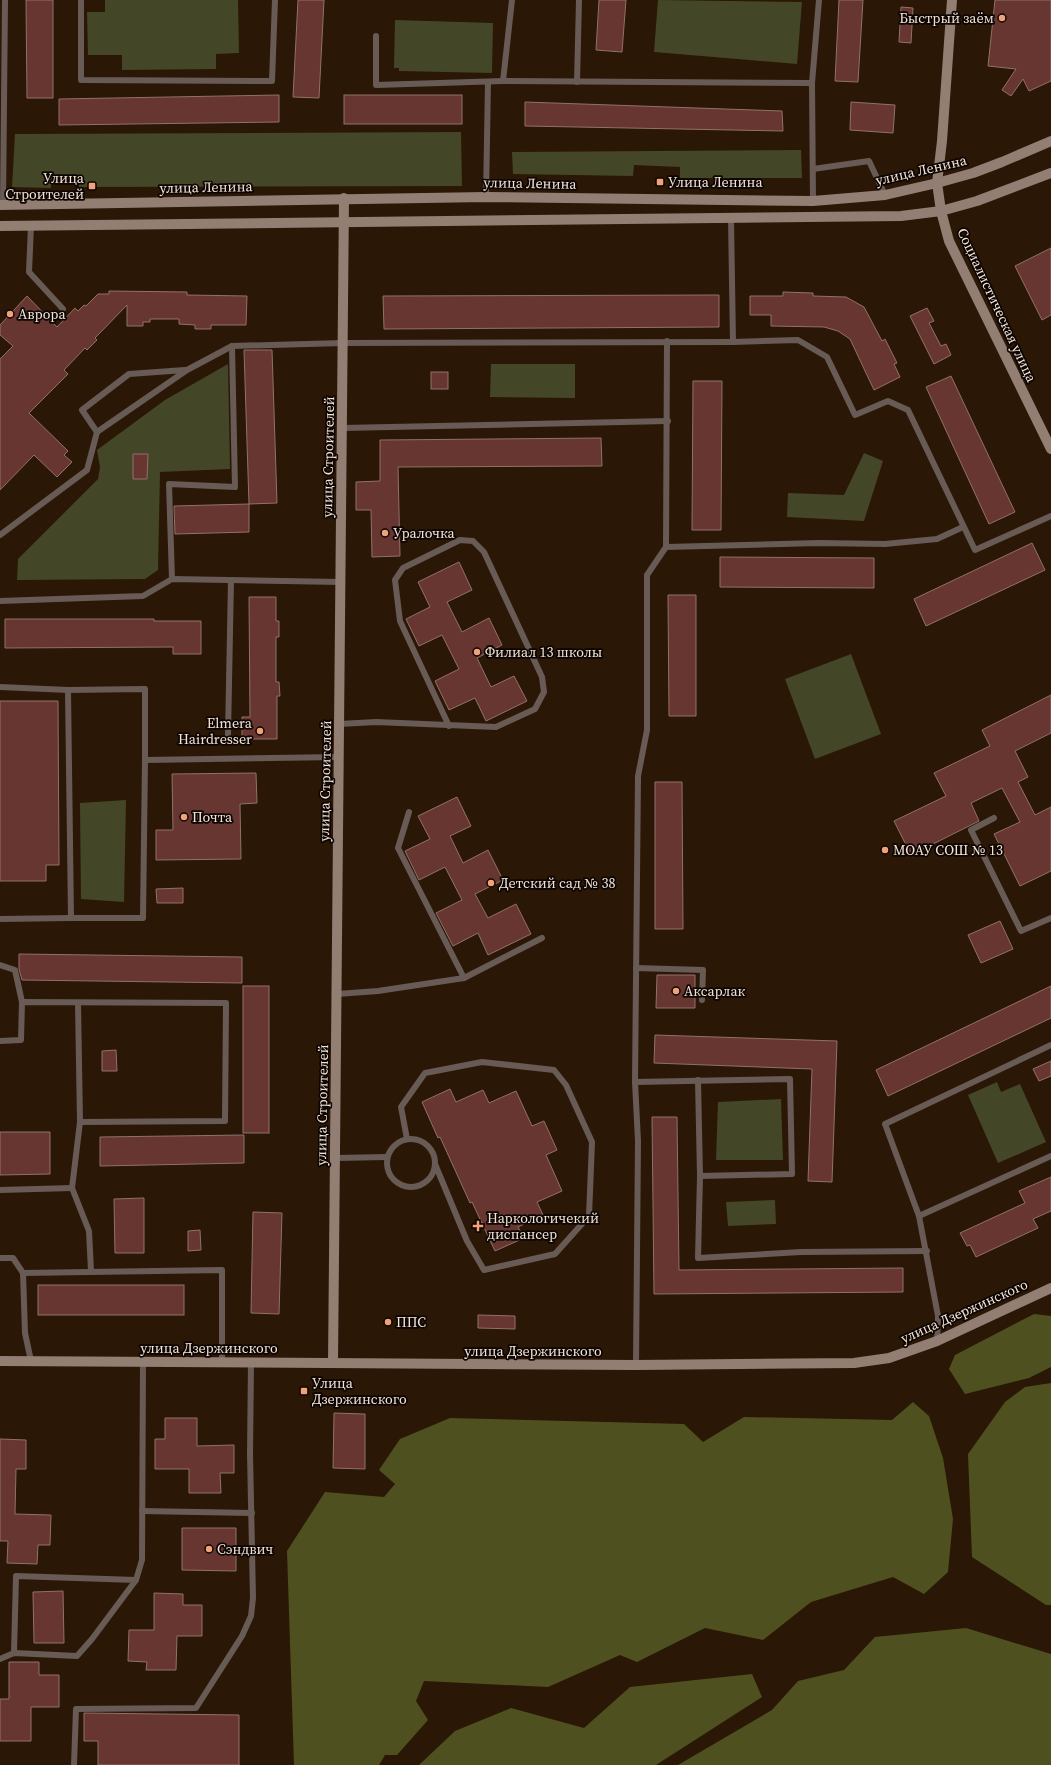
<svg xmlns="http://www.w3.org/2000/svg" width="1051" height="1765" font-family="'Source Serif 4',serif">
<rect width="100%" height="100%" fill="#2b1705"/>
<!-- green -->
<g fill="#444628">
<polygon points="105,0 238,0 239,53 216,54 216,69 122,70 122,55 88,55 87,12 105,12"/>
<polygon points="658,0 802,2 797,64 654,52"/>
<polygon points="395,20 493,23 492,73 399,71 399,68 394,68"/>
<polygon points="461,132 462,186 79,187 79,179 51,179 51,188 12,187 15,134"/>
<polygon points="801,150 802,178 680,178 680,167 634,165 633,176 513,174 512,152"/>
<polygon points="228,364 230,469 160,472 158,570 145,579 17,580 18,559 98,479 100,467 97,450 165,400"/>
<polygon points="491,364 575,364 575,398 490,397"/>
<polygon points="864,453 883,461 864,521 787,517 788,493 844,495"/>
<polygon points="851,654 881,734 815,759 785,679"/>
<polygon points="126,800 124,902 81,899 80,803"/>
<polygon points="997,1082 1001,1092 1020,1084 1046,1142 998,1163 968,1095"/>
<polygon points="781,1099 783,1160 716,1160 718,1102"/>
<polygon points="775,1200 776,1224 728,1226 726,1202"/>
</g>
<!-- forest -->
<g fill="#4e511f">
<polygon points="1034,1314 1051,1316 1051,1367 1029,1378 965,1394 949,1369 955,1355"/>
<polygon points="1051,1383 1051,1605 1046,1605 972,1557 968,1454 1005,1402 1025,1387"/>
<polygon points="913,1402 929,1416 943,1458 953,1519 948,1572 924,1594 893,1577 811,1602 763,1640 705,1628 637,1662 620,1655 548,1687 424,1681 416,1701 428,1720 397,1755 385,1755 379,1765 294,1765 287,1551 325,1492 384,1497 395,1484 379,1470 400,1439 450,1418 684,1424 703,1442 744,1417 892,1420"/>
<polygon points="966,1628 1051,1654 1051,1765 678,1765 772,1710 798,1681 844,1670 875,1637"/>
<polygon points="752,1674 762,1697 656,1765 419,1765 455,1731 511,1708 584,1728 630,1687"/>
</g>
<!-- building -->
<g fill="#673631" stroke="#92706c">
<polygon points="26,0 53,0 53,98 27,98"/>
<polygon points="298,0 324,0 319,98 293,97"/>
<polygon points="599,0 626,0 622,52 596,50"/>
<polygon points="839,0 863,0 858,82 835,81"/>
<polygon points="995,0 1051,0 1051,81 1029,91 1023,79 1011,96 1002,90 1016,69 988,66"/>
<polygon points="901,7 913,8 911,43 899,42"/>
<polygon points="279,95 279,122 59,125 59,99"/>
<rect x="344" y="95" width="118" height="29"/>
<polygon points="525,102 782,111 783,131 525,126"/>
<polygon points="851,102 895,105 893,133 850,130"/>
<polygon points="1051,248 1051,315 1042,320 1015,266"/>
<polygon points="109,291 187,292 187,295 247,296 246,325 211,325 211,329 195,329 195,325 179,324 179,319 150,319 150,322 143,322 143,326 127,326 127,305 95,338 97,340 87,350 85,348 64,370 68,374 29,413 68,451 64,455 72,462 57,477 34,455 0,490 0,359 13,346 0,335 0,325 27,296 57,327 75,308 78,311 84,305 86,306 98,294 109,294"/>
<polygon points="783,292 813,293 813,296 846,297 864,307 882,341 885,339 897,363 894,364 900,377 874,390 850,339 838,331 824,327 771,326 771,315 750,315 750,296 783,296"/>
<polygon points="719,295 719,327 384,329 383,296"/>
<polygon points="927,308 934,321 929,323 941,346 946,344 951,355 934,364 910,316"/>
<polygon points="244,350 272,350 277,503 249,504"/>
<rect x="431" y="372" width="17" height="17"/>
<polygon points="951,376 1015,512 989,524 926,387"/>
<polygon points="693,381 722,381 721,530 692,530"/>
<polygon points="601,438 602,466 398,467 400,556 372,557 371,510 356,510 356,482 380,481 380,440"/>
<polygon points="133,454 148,454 147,479 133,479"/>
<polygon points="249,504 249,532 175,534 174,506"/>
<polygon points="1032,543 1045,570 926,626 914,599"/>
<polygon points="720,557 874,558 874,588 720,587"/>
<polygon points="459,562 472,590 447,602 462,632 489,618 502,645 477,658 491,687 514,676 527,701 486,721 475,698 449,710 435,681 459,669 442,635 419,646 406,619 430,607 418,582"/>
<polygon points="668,595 696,595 696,716 669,716"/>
<polygon points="249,597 276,597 276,621 279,621 279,637 276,637 276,682 279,682 280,696 277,696 277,739 242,739 242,717 250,717"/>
<polygon points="5,619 154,619 154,621 201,621 201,654 173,654 173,647 5,648"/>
<polygon points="1051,695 1051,733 1015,751 1028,777 1018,782 1035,815 1051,807 1051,871 1020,886 994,834 1020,822 1002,788 971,803 979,821 911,855 894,821 946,796 934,773 990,746 982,730"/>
<polygon points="0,701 58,701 59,865 46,865 46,881 0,881"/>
<polygon points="256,773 257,803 240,804 241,859 156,860 156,830 173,830 172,774"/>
<polygon points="655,782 682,782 683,929 655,929"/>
<polygon points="457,797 471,826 450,836 463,863 488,850 503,880 475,894 488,918 516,904 531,934 488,955 478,933 453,946 436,913 462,900 445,867 419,880 405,851 430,839 418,816"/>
<polygon points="183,888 183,903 157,903 156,889"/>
<polygon points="1000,921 1013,949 981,963 968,935"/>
<polygon points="19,954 242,957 242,983 22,980 19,969"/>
<polygon points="657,975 695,975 695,1008 656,1008"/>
<rect x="243" y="986" width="26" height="147"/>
<polygon points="1051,986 1051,1018 888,1096 876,1070"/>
<polygon points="655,1035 837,1041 832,1182 808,1181 812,1069 654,1063"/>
<polygon points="116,1050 117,1071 102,1071 102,1051"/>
<polygon points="1051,1061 1051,1076 1039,1081 1033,1069"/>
<polygon points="450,1089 456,1102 483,1090 489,1103 516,1091 532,1126 544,1121 557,1150 546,1155 562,1191 537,1202 543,1215 518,1227 524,1238 495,1251 472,1202 470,1203 440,1137 438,1138 422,1102"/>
<polygon points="652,1117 677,1117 679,1270 903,1268 903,1292 654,1294"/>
<polygon points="0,1132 50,1132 50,1174 0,1175"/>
<polygon points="244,1135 244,1163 100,1166 100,1137"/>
<polygon points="1051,1177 1051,1211 1033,1219 1038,1228 976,1257 970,1245 967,1246 960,1233 1025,1203 1019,1191"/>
<polygon points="144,1198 144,1253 115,1253 114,1199"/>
<polygon points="253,1212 282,1213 279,1314 251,1313"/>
<polygon points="200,1230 201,1250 188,1251 188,1231"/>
<rect x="38" y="1285" width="146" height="30"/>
<polygon points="478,1315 515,1316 515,1329 478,1328"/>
<polygon points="334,1413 365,1414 365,1469 333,1468"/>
<polygon points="165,1418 197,1418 197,1446 234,1445 234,1473 220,1473 221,1493 189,1493 189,1469 155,1469 155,1439 165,1439"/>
<polygon points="0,1439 26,1440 26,1469 16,1469 15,1514 51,1515 50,1545 38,1545 37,1564 7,1563 8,1541 0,1541"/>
<polygon points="182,1528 236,1528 236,1571 182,1570"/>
<polygon points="63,1591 64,1643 34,1643 33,1592"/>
<polygon points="154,1593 183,1594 183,1605 202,1605 202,1636 177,1636 176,1670 146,1670 147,1662 128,1661 129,1630 154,1630"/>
<polygon points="9,1662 39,1662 39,1675 59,1675 59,1707 31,1707 31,1741 0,1741 0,1699 9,1699"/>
<polygon points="84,1713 239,1715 239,1765 98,1765 98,1741 84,1741"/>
</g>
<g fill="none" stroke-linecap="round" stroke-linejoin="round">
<!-- lane -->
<g stroke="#685b55" stroke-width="6">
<polyline points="81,0 81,80 272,81 275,0"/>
<polyline points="376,36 376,85 503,81 812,83"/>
<polyline points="503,81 512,0"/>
<polyline points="577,82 579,0"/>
<polyline points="813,169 869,161 885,195"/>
<polyline points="486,197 488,82"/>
<polyline points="813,201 812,83 819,0"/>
<polyline points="3,205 5,0"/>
<polyline points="731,219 733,342 798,340 827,357 855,415 888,401 908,410 975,550 1051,516"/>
<polyline points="31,226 29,272 63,309"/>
<polyline points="342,428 668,421"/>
<polyline points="97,432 82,410 129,374 185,370"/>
<polyline points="0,535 87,470 97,432 187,370 232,346 343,343 733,342"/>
<polyline points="666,547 819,543 885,544 937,539 963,527"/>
<polyline points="172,579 169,484 235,487 232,346"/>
<polyline points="0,601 143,596 172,579 341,582"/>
<polyline points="0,687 68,690 145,689 145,760 339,757"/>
<polyline points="68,690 71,918 143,918 145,760"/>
<polyline points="339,724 376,722 496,727 535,709 544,692 542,677 484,552 473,541 460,540 403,568 395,580 400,621 449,726"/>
<polyline points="228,735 231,580"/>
<polyline points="409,812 398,848 464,978"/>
<polyline points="994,818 971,830 1021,931 1051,918"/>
<polyline points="0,919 71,918"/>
<polyline points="0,965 15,970 22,1002"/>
<polyline points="636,968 703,970 702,1000"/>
<polyline points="337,994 378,991 464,978 542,938"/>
<polyline points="78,1003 80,1122 72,1188 89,1231 91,1271"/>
<polyline points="0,1041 21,1040 22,1002 226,1003 225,1121 80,1122"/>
<polyline points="698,1080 700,1176 698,1258 801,1252 927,1251"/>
<polyline points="635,1082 638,776 647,730 647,575 666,547 667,341"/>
<polyline points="407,1139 401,1107 425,1073 482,1062 554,1070 566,1085 592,1142 589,1216 555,1254 484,1270 467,1241 435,1164"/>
<circle cx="411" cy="1163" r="24"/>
<polyline points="335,1158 387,1157"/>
<polyline points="0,1190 72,1188"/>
<polyline points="919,1216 1051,1156"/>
<polyline points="0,1258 13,1258 23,1273 25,1333 31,1361"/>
<polyline points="23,1273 222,1270 222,1362"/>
<polyline points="937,1341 938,1316 919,1216 885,1124 1051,1045"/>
<polyline points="636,1365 638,1141 635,1082 790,1079 792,1174 700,1176"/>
<polyline points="142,1511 252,1513"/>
<polyline points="14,1653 16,1576 136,1580 142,1560 143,1362"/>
<polyline points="0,1659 14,1653 77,1656 92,1639 136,1580"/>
<polyline points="74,1765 76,1709 196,1708 242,1636 251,1616 253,1598 250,1454 251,1362"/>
</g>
<!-- secondary -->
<g stroke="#937e74" stroke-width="10">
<polyline points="952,0 942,141 937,183 941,211 949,241 1051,449"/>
<polyline points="0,205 486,197 813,201 885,195 937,183 973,173 1002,162 1051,141"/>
<polyline points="0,226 901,216 941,211 977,201 1051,173"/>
<polyline points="0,1361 636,1365 854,1363 889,1358 937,1341 1051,1288"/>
<polyline points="333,1363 344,198"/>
</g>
</g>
<!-- markers -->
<g fill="#f1a27b" stroke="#0d0501" stroke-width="1.5">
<circle cx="1002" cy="18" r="4"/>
<rect x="656" y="178" width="8" height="8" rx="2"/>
<rect x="88" y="182" width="8" height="8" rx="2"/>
<circle cx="10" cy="314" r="4"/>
<circle cx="385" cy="533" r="4"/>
<circle cx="477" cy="652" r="4"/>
<circle cx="260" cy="731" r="4"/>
<circle cx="184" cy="817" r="4"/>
<circle cx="885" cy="850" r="4"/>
<circle cx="491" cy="883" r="4"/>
<circle cx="676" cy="991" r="4"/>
<path d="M476 1220h4v4h4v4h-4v4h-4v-4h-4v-4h4z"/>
<circle cx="388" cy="1322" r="4"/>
<rect x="300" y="1387" width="8" height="8" rx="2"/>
<circle cx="209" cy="1549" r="4"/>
</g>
<g text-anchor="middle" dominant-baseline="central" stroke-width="3.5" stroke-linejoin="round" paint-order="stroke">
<!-- poi labels -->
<g font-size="14" fill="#f4e5da" stroke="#0d0501" text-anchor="start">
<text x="994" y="18" text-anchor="end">Быстрый заём</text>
<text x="84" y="178" text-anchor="end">Улица<tspan x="84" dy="16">Строителей</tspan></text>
<text x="668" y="182">Улица Ленина</text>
<text x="18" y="314">Аврора</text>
<text x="393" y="533">Уралочка</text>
<text x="485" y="652">Филиал 13 школы</text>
<text x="252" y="723" text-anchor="end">Elmera<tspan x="252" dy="16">Hairdresser</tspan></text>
<text x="192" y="817">Почта</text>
<text x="893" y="850">МОАУ СОШ № 13</text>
<text x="499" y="883">Детский сад № 38</text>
<text x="684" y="991">Аксарлак</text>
<text x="487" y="1218">Наркологичекий<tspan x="487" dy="16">диспансер</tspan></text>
<text x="396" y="1322">ППС</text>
<text x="312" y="1383">Улица<tspan x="312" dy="16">Дзержинского</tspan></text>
<text x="217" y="1549">Сэндвич</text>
</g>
<!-- street labels -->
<g font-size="14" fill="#f4e5da" stroke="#0d0501">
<text transform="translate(921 170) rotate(-13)">улица Ленина</text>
<text transform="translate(530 183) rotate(1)">улица Ленина</text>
<text transform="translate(206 187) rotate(-1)">улица Ленина</text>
<text transform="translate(997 305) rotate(65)">Социалистическая улица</text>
<text transform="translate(328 457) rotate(-89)">улица Строителей</text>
<text transform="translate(325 781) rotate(-89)">улица Строителей</text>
<text transform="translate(322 1105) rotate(-89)">улица Строителей</text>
<text transform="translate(964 1311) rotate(-24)">улица Дзержинского</text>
<text x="209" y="1348">улица Дзержинского</text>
<text x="533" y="1351">улица Дзержинского</text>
</g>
</g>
</svg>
